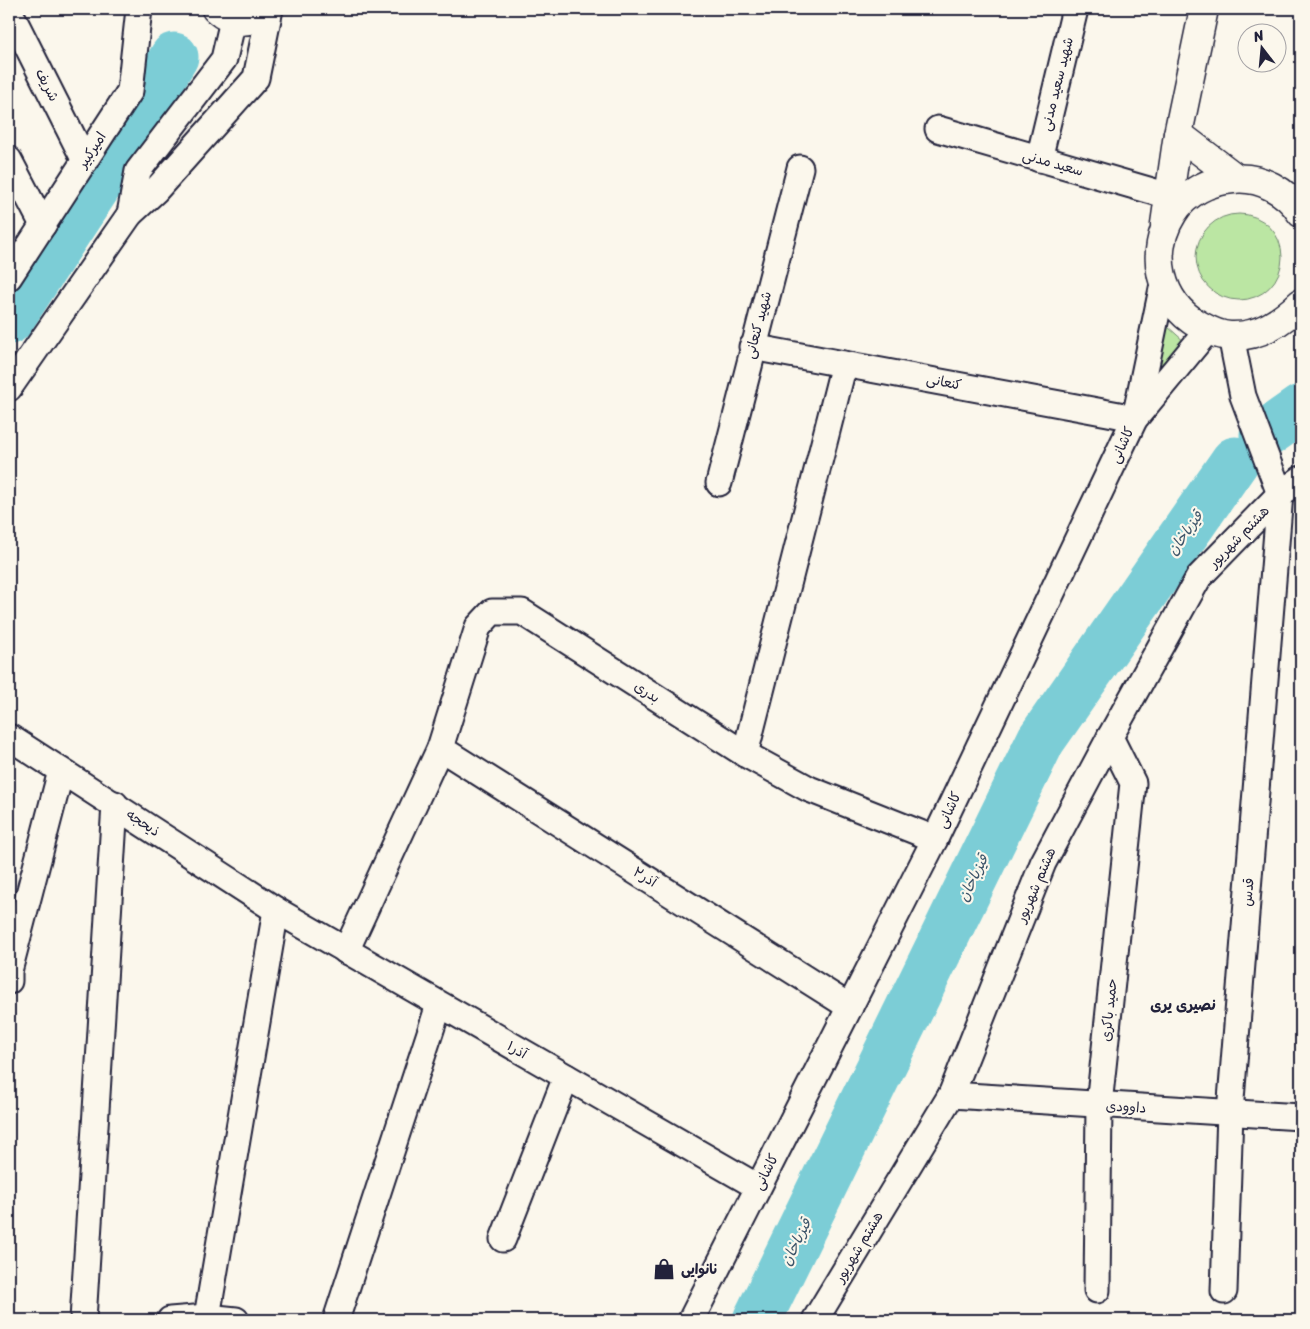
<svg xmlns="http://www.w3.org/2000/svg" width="1310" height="1329" font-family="Sriracha,'Playpen Sans Arabic',sans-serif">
<rect width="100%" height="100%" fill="#fbf7ec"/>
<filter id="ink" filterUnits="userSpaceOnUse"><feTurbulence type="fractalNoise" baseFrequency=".02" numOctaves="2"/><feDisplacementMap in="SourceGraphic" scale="10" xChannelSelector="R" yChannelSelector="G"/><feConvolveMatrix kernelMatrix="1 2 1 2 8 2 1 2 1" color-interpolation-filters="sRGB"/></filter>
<g filter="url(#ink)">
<!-- green -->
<g fill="#bbe6a3" stroke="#6e846f">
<circle cx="1239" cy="257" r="43"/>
<polygon points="1167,326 1186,343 1147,388"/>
</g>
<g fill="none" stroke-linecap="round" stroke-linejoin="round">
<!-- river -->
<g stroke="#7ccdd6" stroke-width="49">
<polyline points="9,320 98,184 174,57"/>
<polyline points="1264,435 1301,409"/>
<polyline points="757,1320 1041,740 1235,461"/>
</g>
<!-- street casing -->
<g stroke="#22223b" stroke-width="29">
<g id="street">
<polyline points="9,10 85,161"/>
<polyline points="938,129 1169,196"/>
<polyline points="1039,159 1075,9"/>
<polyline points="9,160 43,225"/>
<polyline points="130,214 138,171 224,59 233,20"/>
<polyline points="9,277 130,91 139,9"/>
<polyline points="752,347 1135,418"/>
<polyline points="9,388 130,214 156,190 256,78 270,9"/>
<polyline points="1137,416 1208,330"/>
<polyline points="719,483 800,168"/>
<polyline points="9,737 276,910 758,1187"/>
<polyline points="440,748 850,1007"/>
<polyline points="745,754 844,364"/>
<polyline points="346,951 440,748 478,627 492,612 522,612 745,754 809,789 935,839"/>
<polyline points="9,981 9,971 61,771"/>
<polyline points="951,1095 1301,1117"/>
<polyline points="503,1239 566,1077"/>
<polyline points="1097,1290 1099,1105 1133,783 1110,737"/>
<polyline points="1224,1291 1230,1112 1280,494 1243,396 1231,336"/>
<polyline points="207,1317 276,910"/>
<polyline points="83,1320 115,804"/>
<polyline points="170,1320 207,1317 236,1320"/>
<polyline points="336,1320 439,1005"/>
<polyline points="691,1320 935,839 1135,418 1163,284"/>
<polyline points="815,1320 951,1095 1043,863 1110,737 1199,577 1280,494 1301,479"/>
</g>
</g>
<!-- secondary casing -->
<g stroke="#22223b" stroke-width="31">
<g id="secondary">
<polyline points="1178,134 1236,178"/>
<path d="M 1301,213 C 1287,191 1260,176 1233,179 C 1209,181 1186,192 1173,213 C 1148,252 1159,302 1199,325 C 1208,330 1221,336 1231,336 C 1260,337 1282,321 1301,303"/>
<polyline points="1165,224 1178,134 1204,9"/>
</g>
</g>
<!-- primary casing -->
<g stroke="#22223b" stroke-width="31">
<path id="primary" d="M 216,9 C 231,23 253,26 267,9"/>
</g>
<!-- street -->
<use href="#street" stroke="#fbf7ec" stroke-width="25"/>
<!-- secondary -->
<use href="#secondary" stroke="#fbf7ec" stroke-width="28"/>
<!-- primary -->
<use href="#primary" stroke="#fbf7ec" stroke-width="28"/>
</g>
</g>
<!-- icons -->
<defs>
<g id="shop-bare" transform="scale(1.725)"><path d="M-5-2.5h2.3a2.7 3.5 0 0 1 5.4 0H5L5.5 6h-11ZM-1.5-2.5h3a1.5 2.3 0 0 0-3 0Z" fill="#22223b" stroke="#fbf7ec" stroke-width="2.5" paint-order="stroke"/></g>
</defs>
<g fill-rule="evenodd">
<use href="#shop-bare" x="664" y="1269"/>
</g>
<g text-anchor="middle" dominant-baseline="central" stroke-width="4.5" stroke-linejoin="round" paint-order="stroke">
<!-- street labels -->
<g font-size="14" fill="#22223b" stroke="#fbf7ec">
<text transform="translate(1057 84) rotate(-76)">شهید سعید مدنی</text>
<text transform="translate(47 85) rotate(63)">شریف</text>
<text transform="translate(92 150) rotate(-57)">امیرکبیر</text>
<text transform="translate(1053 163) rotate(16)">سعید مدنی</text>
<text transform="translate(758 325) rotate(-75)">شهید کنعانی</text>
<text transform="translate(944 382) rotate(11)">کنعانی</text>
<text transform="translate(1122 445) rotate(-65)">کاشانی</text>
<text transform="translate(1239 537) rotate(-46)">هشتم شهریور</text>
<text transform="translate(647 692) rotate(33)">بدری</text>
<text transform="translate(949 810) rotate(-65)">کاشانی</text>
<text transform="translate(143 823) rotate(33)">ذیحجه</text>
<text transform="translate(645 877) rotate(32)">آذر۲</text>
<text transform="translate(1036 885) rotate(-67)">هشتم شهریور</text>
<text transform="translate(1248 892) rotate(-85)">قدس</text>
<text transform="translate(1109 1010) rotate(-84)">حمید باکری</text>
<text transform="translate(517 1050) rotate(30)">آذر۱</text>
<text transform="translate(1126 1107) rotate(3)">داوودی</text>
<text transform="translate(766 1172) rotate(-63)">کاشانی</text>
<text transform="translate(859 1247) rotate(-59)">هشتم شهریور</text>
</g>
<!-- poi labels -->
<g font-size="14" font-weight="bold" fill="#22223b" stroke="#fbf7ec" text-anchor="start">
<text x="681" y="1269">نانوایی</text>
</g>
<!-- water labels -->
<g font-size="15" font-style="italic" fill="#3d556a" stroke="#fbf7ec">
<text transform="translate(1185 533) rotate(-55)">قیزباخان</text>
<text transform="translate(973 878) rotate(-64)">قیزباخان</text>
<text transform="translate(796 1242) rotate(-64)">قیزباخان</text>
</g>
<!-- neighbourhood labels -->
<g font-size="15" font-weight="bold" fill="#22223b" stroke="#fbf7ec">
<text x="1183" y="1005">نصیری یری</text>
</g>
</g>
<!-- margin -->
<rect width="1310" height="1329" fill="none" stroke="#fbf7ec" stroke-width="30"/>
<rect x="15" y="15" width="1280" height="1299" fill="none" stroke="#22223b" stroke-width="2" filter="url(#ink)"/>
<!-- north arrow -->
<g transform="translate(1262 48) rotate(344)"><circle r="24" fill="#fbf7ec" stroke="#a4a2a5"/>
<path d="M0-4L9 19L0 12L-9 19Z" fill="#22223b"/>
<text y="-8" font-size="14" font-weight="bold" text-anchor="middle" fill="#22223b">N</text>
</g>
</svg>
